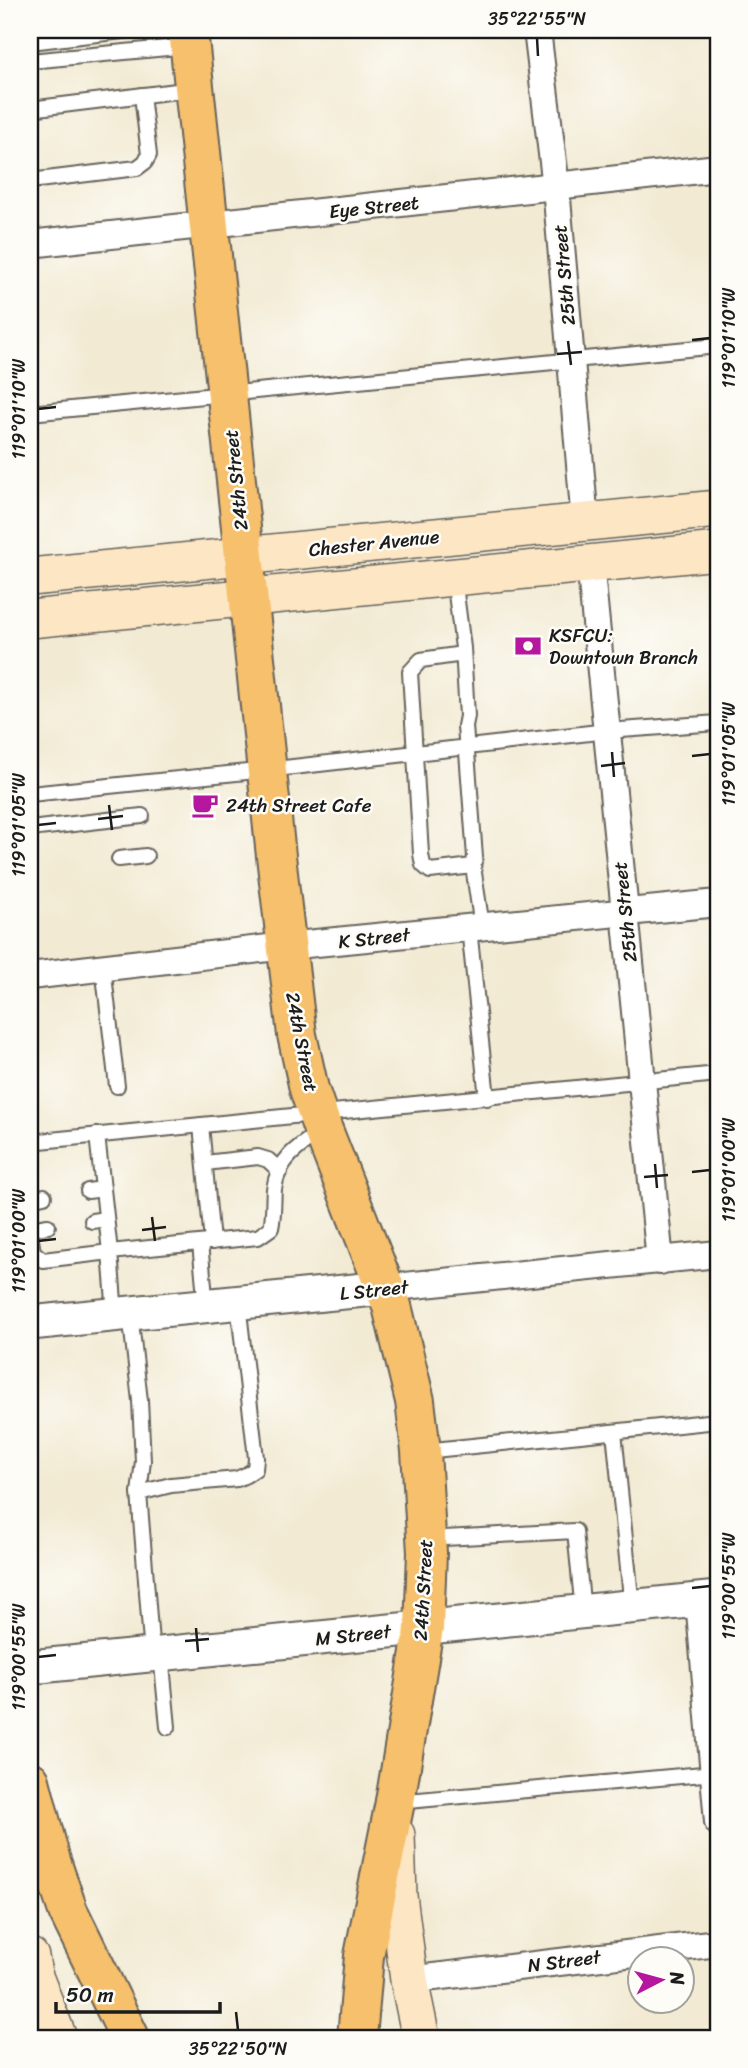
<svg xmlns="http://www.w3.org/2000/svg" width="748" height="2068" font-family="Sriracha,sans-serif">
<rect width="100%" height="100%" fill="#fdfcf7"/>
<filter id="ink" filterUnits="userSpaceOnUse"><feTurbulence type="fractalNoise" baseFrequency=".0143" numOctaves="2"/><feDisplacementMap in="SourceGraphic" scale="14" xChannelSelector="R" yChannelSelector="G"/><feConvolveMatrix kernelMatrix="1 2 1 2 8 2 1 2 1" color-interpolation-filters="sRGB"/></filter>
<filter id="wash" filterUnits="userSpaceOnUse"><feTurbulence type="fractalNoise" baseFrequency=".00686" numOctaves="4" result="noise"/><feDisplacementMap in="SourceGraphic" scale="28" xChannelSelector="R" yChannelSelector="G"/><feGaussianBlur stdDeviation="1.57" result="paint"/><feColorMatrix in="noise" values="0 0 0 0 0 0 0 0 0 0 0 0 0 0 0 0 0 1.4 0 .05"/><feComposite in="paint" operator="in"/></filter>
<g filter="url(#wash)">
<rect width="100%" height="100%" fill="#f2ead3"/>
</g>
<g filter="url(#ink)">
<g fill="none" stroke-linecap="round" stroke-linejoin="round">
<!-- service casing -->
<g stroke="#67645c" stroke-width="18">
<g id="service">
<polyline points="30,42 131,30"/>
<polyline points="30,61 188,46"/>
<polyline points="30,109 193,89"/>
<polyline points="30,181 137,168 145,162 149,155 142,95"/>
<polyline points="30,413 718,346"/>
<polyline points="454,578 463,648 467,716 465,726 475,857 473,866 430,871 423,865 421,854 410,672 421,660 463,654"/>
<polyline points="30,794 267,770 607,731 718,723"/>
<polyline points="30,829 142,816"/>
<polyline points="119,859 146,856"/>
<polyline points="473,866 482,927"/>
<polyline points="469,928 487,1098"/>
<polyline points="103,967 117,1086"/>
<polyline points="201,1125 212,1242"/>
<polyline points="30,1142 718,1074"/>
<polyline points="205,1163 258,1157 268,1160 280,1171"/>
<polyline points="88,1191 103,1189"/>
<polyline points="30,1199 44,1196"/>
<polyline points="92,1221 106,1219"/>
<polyline points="30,1229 48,1226"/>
<polyline points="30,1234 33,1252 43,1260 110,1252 97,1135"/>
<polyline points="200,1243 206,1307"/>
<polyline points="130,1313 140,1401 143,1461 139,1493 152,1655"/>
<path d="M 115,1314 L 110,1252 L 258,1237 L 271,1228 C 274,1215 273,1202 274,1189 C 278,1159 299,1146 322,1131"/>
<polyline points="614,1432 632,1607"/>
<polyline points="424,1451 718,1421"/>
<polyline points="139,1493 171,1485 237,1479 246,1475 255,1469 256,1458 238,1303"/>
<polyline points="426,1539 575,1531 583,1612"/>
<polyline points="161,1654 168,1727"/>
<polyline points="397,1802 714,1773"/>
</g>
</g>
<!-- minor casing -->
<g stroke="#67645c" stroke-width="30">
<g id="minor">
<polyline points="537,30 556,187 585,522"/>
<polyline points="30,244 718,168"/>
<polyline points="590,563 660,1261"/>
<polyline points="30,976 286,946 718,903"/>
<polyline points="385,1288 718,1254"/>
<polyline points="699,1600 718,1822"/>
<polyline points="409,1980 718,1943"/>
</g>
</g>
<!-- tertiary casing -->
<g stroke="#67645c" stroke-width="37">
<g id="tertiary">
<polyline points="30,1323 385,1288"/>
<polyline points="30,1667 718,1598"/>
</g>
</g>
<!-- secondary casing -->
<g stroke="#67645c" stroke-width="40">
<g id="secondary">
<polyline points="30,577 718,509"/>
<polyline points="30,619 718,551"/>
<polyline points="396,1835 398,1896 409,1980 421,2038"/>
<polyline points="30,1957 33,1974 58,2038"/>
</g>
</g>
<!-- primary casing -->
<g stroke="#67645c" stroke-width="42">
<polyline id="primary" points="188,30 276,856 297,1035 309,1089 323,1130 392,1306 415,1401 421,1451 427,1553 424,1628 395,1802"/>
</g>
<!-- motorway casing -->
<g stroke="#67645c" stroke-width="42">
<g id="motorway">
<polyline points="30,1781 51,1861 68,1911 130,2038"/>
<polyline points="357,2038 364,1956 395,1802"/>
</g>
</g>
<!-- service -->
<use href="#service" stroke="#fff" stroke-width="14"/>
<!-- minor -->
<use href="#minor" stroke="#fff" stroke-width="26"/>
<!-- tertiary -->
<use href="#tertiary" stroke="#fff" stroke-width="33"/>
<!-- secondary -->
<use href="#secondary" stroke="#fce6c4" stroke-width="37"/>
<!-- primary -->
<use href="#primary" stroke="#f7c06c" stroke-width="38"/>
<!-- motorway -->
<use href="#motorway" stroke="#f7c06c" stroke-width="38"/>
</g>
</g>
<!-- ticks -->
<path fill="none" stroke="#1c1c1c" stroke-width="2.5" d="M 537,38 L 538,56M 692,340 L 710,338M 568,341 L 571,365M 557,354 L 582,352M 38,409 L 56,407M 612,752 L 614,777M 692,756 L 710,754M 601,766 L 625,763M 109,805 L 112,830M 98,819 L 123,816M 38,825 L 56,823M 655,1164 L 657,1188M 692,1172 L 710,1170M 644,1177 L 668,1175M 152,1217 L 155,1241M 142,1230 L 166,1227M 38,1241 L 56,1239M 692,1588 L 710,1586M 196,1628 L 198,1652M 185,1641 L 209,1639M 38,1657 L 56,1655M 236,2012 L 238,2030"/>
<!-- icons -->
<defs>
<g id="bank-bare" transform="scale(2.1)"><path d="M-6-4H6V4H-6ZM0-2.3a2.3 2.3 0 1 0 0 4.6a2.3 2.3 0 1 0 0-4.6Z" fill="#b5179e" stroke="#fdfcf7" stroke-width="2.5" paint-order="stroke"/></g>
<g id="cafe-bare" transform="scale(2.1)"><path d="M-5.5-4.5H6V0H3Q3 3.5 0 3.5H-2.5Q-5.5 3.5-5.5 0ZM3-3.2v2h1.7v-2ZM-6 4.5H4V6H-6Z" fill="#b5179e" stroke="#fdfcf7" stroke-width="2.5" paint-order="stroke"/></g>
</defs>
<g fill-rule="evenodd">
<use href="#bank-bare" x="528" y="646"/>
<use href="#cafe-bare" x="205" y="805"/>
</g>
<g text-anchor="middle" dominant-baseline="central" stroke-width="5" stroke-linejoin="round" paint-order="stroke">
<!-- street labels -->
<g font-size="19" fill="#1c1c1c" stroke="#fdfcf7">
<text transform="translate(374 207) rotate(-6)">Eye Street</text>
<text transform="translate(564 275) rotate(-95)">25th Street</text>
<text transform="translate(236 480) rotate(-96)">24th Street</text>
<text transform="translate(374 543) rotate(-6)">Chester Avenue</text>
<text transform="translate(625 912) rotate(-96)">25th Street</text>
<text transform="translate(374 938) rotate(-6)">K Street</text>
<text transform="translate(302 1042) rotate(79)">24th Street</text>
<text transform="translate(374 1290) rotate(-6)">L Street</text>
<text transform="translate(423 1590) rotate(-87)">24th Street</text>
<text transform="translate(353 1635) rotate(-6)">M Street</text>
<text transform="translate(564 1961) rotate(-7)">N Street</text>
</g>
<!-- poi labels -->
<g font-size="19" fill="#1c1c1c" stroke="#fdfcf7" text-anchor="start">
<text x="549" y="635">KSFCU:<tspan x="549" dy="22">Downtown Branch</tspan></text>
<text x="226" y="805">24th Street Cafe</text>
</g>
</g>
<!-- margin -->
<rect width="748" height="2068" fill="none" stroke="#fdfcf7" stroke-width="77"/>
<!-- north arrow -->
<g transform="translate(661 1980) rotate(84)"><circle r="33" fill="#fdfcf7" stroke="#a3a29f" stroke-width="2"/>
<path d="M0-5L12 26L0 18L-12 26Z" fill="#b5179e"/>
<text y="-10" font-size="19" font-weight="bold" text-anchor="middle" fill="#1c1c1c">N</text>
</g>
<!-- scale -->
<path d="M56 2002v10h164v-10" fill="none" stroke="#1c1c1c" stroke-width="3.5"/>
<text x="66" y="2002" font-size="21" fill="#1c1c1c" stroke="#fdfcf7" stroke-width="5" paint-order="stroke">50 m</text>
<rect x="38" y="38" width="672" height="1992" fill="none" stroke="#1c1c1c" stroke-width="2.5"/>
<g font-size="18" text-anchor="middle" fill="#1c1c1c">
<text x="537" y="25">35°22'55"N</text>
<text transform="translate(729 338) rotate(-90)" y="6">119°01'10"W</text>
<text transform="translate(19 409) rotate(-90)" y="6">119°01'10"W</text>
<text transform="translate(729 754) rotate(-90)" y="6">119°01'05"W</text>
<text transform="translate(19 825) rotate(-90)" y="6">119°01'05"W</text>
<text transform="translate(729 1170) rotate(-90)" y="6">119°01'00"W</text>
<text transform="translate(19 1241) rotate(-90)" y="6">119°01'00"W</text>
<text transform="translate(729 1586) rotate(-90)" y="6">119°00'55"W</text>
<text transform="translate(19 1657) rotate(-90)" y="6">119°00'55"W</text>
<text x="238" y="2055">35°22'50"N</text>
</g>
</svg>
